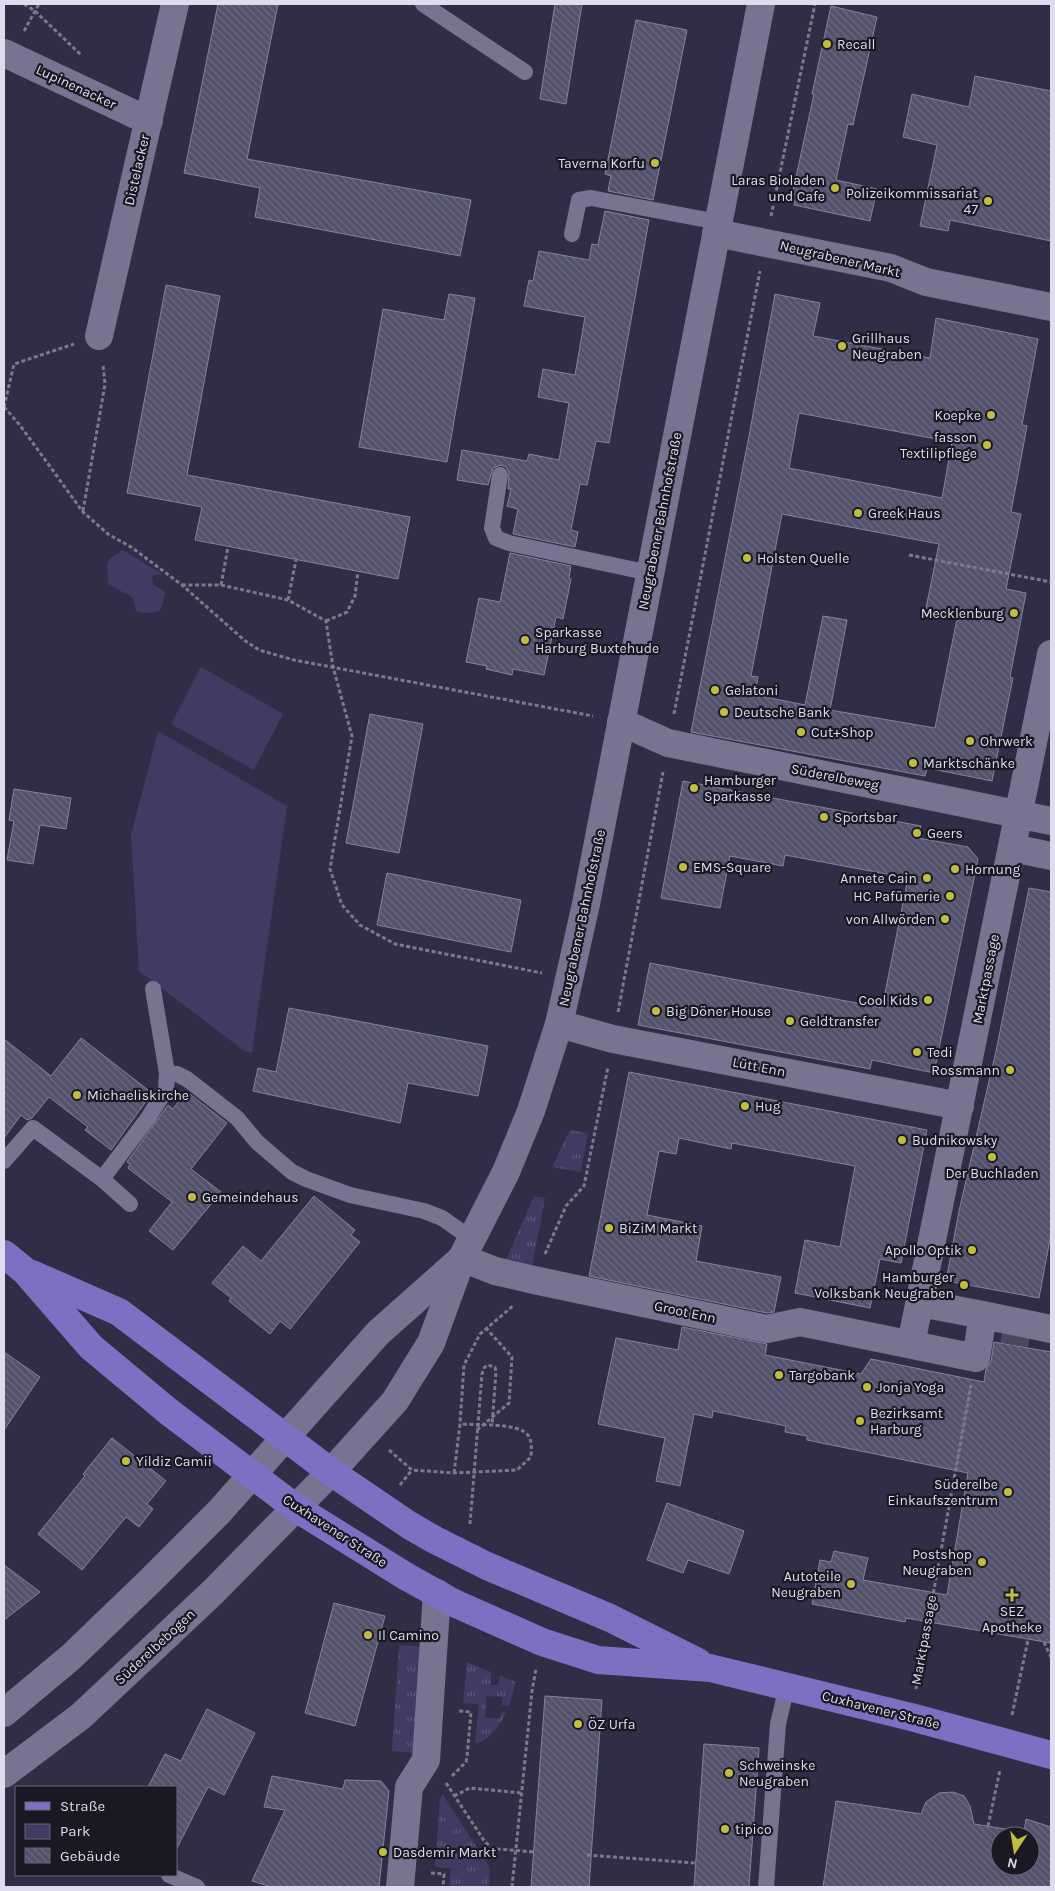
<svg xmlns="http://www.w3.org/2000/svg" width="1055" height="1891" font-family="Karla,sans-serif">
<defs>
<pattern id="grass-tufts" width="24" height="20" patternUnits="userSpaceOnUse" patternTransform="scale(1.25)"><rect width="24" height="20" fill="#413b64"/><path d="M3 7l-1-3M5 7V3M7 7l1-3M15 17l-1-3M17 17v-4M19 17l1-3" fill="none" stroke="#5c577a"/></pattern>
<pattern id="building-back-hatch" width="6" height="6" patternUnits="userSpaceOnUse" patternTransform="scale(1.25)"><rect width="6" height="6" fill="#53516b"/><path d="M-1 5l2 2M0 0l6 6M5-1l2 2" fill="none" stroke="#6b6a80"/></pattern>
</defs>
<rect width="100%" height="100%" fill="#302e46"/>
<!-- grass -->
<g fill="url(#grass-tufts)">
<polygon points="570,1130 588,1133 581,1172 552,1167"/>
<polygon points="534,1196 545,1198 532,1267 505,1262"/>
<polygon points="399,1645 423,1647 416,1753 392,1751"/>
<path d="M 467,1662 L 491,1672 L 491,1685 L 498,1685 L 500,1675 L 516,1682 L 509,1706 L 502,1705 L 503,1697 L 487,1696 L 485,1717 L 500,1719 L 501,1712 L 506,1713 C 500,1725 489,1742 475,1743 L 479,1704 L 463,1703 Z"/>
<polygon points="443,1795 489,1866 490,1877 488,1887 449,1887 451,1868 435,1867 440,1798"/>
</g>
<!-- park -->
<g fill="#413b64">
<polygon points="123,550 162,574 152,576 153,584 165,592 163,603 159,611 150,613 137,612 132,597 108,584 107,566 109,559"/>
<polygon points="201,667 283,714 254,770 171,724"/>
<polygon points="158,731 287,806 252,1053 243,1050 139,971 131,835"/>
</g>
<!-- building -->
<g fill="url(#building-back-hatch)" stroke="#84829f" fill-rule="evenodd">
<polygon points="218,4 278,4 247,159 471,200 460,256 255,217 260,188 184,173"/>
<polygon points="555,4 582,4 566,104 540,99"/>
<polygon points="831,6 877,17 853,125 848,124 836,180 877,189 870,221 794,205 795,201 791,200 814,94 812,94"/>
<polygon points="636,20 687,30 653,200 608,191 611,176 605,174"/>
<polygon points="975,76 1051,91 1051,241 950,220 948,231 920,226 937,145 903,137 912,94 969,107"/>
<polygon points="605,211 649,220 609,443 596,441 587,485 580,484 571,530 578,532 575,547 513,534 518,509 507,506 511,489 508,489 509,472 506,467 501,465 493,468 488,485 457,480 462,450 527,461 529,454 559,460 569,403 538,397 543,369 575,375 585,317 524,306 529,280 533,281 539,251 589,260 592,244 598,245"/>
<polygon points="166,285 220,296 187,475 410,517 398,579 195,540 202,507 127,493"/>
<polygon points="449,294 475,298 447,462 359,447 383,309 444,320"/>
<path d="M 775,294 L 820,303 L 813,336 L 930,358 L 936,318 L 1038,339 L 1022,425 L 1027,426 L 1011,512 L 1021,514 L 1006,589 L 1026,593 L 1010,677 L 1013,678 L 992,781 L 927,768 L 925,776 L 691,732 L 749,436 ZM 799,413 L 952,442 L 942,498 L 789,468 ZM 782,514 L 939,544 L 926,608 L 958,614 L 935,728 L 830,710 L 847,620 L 823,616 L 805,705 L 755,695 L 758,677 L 751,676 Z"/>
<polygon points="510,553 571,566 569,578 571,579 563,619 556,617 544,675 513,669 512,675 486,669 487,666 466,662 479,598 500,602"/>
<polygon points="370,714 423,724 399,853 346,843"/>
<polygon points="683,781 921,826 918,838 968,847 978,859 934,1073 872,1060 870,1069 638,1025 650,963 882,1008 908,878 785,855 783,866 730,856 720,908 661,898"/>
<polygon points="14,789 71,798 66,829 40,825 33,864 7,860 14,821 9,820"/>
<polygon points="387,873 521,900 511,952 377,925"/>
<polygon points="1029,888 1051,892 1051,1234 1039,1298 946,1281 959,1211 996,1051"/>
<polygon points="289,1008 488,1046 478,1096 408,1083 400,1123 253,1091 258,1068 276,1072"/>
<polygon points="81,1038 152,1093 111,1150 85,1130 88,1127 49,1097 32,1118 27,1120 21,1115 4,1138 4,1039 51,1076"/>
<polygon points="629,1072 927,1130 901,1263 880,1259 870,1308 795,1293 805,1240 840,1247 855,1166 732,1143 731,1149 679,1138 676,1154 659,1151 647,1215 702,1226 696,1261 781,1277 774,1312 767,1313 589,1276"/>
<polygon points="186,1091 227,1123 191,1169 221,1192 173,1250 149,1231 172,1202 128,1168 130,1164 127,1162 168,1105 173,1109"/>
<polygon points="314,1196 355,1230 351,1235 360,1242 290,1329 280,1321 270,1334 229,1301 231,1298 212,1283 243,1246 261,1261"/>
<polygon points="682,1327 767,1344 765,1355 861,1374 871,1359 984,1382 986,1369 991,1361 994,1342 1051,1352 1051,1643 906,1618 905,1622 812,1604 820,1560 831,1562 834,1551 868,1558 863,1580 947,1595 968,1473 807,1440 807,1436 785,1432 786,1426 713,1411 712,1418 694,1414 680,1486 656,1481 665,1438 598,1424 616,1338 678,1350"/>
<polygon points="4,1352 40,1377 4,1430"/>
<polygon points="112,1438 166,1481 147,1504 153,1509 139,1527 126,1517 82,1570 38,1534 85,1476 83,1474"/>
<polygon points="667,1503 744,1531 729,1574 688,1560 683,1573 647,1560"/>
<polygon points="4,1565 40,1592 4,1620"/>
<polygon points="334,1603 385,1616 355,1726 305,1713"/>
<polygon points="545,1696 602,1700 589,1887 531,1887"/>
<polygon points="207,1709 255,1733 224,1795 208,1787 176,1850 176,1787 148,1787 165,1754 181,1761"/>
<polygon points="704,1744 759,1748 749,1887 694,1887"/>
<polygon points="272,1776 343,1789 345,1780 381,1781 389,1791 379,1887 272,1887 252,1881 285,1810 264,1807"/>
<path d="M 953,1792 L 964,1796 L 970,1806 L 974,1824 L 1024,1832 L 1026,1819 L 1051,1827 L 1051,1887 L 823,1887 L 836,1801 L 921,1814 L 926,1802 L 939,1793 ZM 1000,1836 L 1030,1836 L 1030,1866 L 1000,1866 Z"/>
</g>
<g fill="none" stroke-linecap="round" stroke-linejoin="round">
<!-- street-tunnel -->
<polyline stroke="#4a485f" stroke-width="28" stroke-dasharray="28 14" stroke-linecap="butt" points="1014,1345 1018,1322"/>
<!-- path -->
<g stroke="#7a798d" stroke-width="3" stroke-dasharray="4 2.5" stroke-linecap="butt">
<polyline points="24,4 35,11 81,55"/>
<polyline points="24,31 39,4"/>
<polyline points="771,216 815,4"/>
<polyline points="4,407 19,424 83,512 108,534 131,547 182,585 244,640 259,650 294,660 593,716"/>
<polyline points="4,407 14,364 74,344"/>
<polyline points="83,511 105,384 103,365"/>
<polyline points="909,555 1051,582"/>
<polyline points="182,585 221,585 288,600 326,621 333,667 352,736 330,869 342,905 360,925 395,944 542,973"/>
<polyline points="221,585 228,547"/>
<polyline points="288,600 296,560"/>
<polyline points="326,621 347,612 355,596 358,571"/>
<polyline points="674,714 760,271"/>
<polyline points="618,1012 663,772"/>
<polyline points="545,1254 566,1206 584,1186 608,1067"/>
<polyline points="477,1430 509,1403 512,1357 486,1328"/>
<path d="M 389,1450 L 412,1470 L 454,1473 L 517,1470 L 531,1457 C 531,1448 533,1441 527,1434 C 518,1423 474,1425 460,1424"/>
<polyline points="454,1473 460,1424 464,1365 480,1334 514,1305"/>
<polyline points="400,1485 412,1470"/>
<polyline points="470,1524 482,1374 484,1368 487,1365 495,1367 496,1372 492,1426"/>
<polyline points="1044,1642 1051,1657"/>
<polyline points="916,1689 971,1385"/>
<polyline points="1012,1715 1028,1640"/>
<polyline points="452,1776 466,1762 467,1757 471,1712 459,1711"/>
<polyline points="446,1783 485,1842 491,1847 498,1849 534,1852"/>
<polyline points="454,1796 470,1788 521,1793"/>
<polyline points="988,1826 1000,1770"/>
<polyline points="587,1855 695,1863"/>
<polyline points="431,1873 444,1874 443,1887"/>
<polyline points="512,1887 532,1691 536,1669"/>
</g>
<!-- lane -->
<g stroke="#767490" stroke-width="16">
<polyline points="423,4 525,72"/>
<polyline points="572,234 579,200 591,198 718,222"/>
<polyline points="500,475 492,528 496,538 509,543 650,573"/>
<polyline points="167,1073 177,1074 187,1079 237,1118 257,1142 292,1172 306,1179 350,1195 424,1211 442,1218 472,1239"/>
<polyline points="4,1161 33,1128 102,1179 130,1204"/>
<polyline points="102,1179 148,1118 166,1090 167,1073 153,989"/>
<polyline points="169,1875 197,1887"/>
<polyline points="766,1887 778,1724 787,1686"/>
</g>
<!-- street -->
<g stroke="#767490" stroke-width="28">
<polyline points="4,53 149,121"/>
<polyline points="716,233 891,268 926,282 1051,307"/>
<polyline points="99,336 175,4"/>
<polyline points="621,722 668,743 1051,821"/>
<polyline points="1012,848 1051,856"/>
<polyline points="559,1024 613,1039 960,1106"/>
<polyline points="462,1258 495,1271 534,1280 767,1329 800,1322 976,1358 983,1315 1051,1329"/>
<polyline points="920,1303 983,1315"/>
<polyline points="911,1344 1051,654"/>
<polyline points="400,1887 409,1787 426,1760 437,1593"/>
</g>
<!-- secondary -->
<g stroke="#767490" stroke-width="28">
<polyline points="4,1713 71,1657 151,1580 219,1512 378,1333 459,1261"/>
<polyline points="4,1774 81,1716 213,1592 331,1472 395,1401 431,1343 462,1258 506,1172 531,1111 559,1024 586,904 761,4"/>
</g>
<!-- primary -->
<g stroke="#7e6fc2" stroke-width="28">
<polyline points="4,1254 25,1271 91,1347 169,1412 296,1508 407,1577 454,1603 542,1642 598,1660 710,1668 911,1717 1051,1755"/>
<polyline points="32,1274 119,1312 331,1472 409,1525 435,1540 487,1566 610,1618 698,1662"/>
</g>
</g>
<!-- markers -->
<g fill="#bfbe41" stroke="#191823" stroke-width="2">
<circle cx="827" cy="44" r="5"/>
<circle cx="655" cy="163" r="5"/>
<circle cx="835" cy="188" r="5"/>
<circle cx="988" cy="201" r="5"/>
<circle cx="842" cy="346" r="5"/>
<circle cx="991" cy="415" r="5"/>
<circle cx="987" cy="445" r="5"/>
<circle cx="858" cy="513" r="5"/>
<circle cx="747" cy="558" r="5"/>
<circle cx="1014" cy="613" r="5"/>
<circle cx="525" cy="640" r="5"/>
<circle cx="715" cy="690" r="5"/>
<circle cx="724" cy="712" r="5"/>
<circle cx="801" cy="732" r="5"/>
<circle cx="970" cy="741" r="5"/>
<circle cx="913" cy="763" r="5"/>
<circle cx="694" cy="788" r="5"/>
<circle cx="824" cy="817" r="5"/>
<circle cx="917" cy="833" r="5"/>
<circle cx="683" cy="867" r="5"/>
<circle cx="955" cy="869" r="5"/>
<circle cx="927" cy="878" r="5"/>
<circle cx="950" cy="896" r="5"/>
<circle cx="945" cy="919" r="5"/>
<circle cx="928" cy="1000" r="5"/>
<circle cx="656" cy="1011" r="5"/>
<circle cx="790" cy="1021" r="5"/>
<circle cx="917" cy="1052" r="5"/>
<circle cx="1010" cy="1070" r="5"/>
<circle cx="77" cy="1095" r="5"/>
<circle cx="745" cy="1106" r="5"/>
<circle cx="902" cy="1140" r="5"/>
<circle cx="992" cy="1157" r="5"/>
<circle cx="192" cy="1197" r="5"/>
<circle cx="609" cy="1228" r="5"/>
<circle cx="972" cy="1250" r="5"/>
<circle cx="964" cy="1285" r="5"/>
<circle cx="779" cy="1375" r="5"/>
<circle cx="867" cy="1387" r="5"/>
<circle cx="860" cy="1421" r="5"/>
<circle cx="126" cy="1461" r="5"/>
<circle cx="1008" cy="1492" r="5"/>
<circle cx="982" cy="1562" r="5"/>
<circle cx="851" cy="1584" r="5"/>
<path d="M1009.5 1587.5h5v5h5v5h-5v5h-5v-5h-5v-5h5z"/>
<circle cx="368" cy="1635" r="5"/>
<circle cx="578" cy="1724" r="5"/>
<circle cx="729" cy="1773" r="5"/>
<circle cx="725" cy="1829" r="5"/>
<circle cx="383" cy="1852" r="5"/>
</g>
<g text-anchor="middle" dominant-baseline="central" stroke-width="4.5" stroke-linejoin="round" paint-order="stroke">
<!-- poi labels -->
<g font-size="14" fill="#dedded" stroke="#191823" text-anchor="start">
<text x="837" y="44">Recall</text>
<text x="645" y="163" text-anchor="end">Taverna Korfu</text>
<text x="825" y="180" text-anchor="end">Laras Bioladen<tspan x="825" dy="16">und Cafe</tspan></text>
<text x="978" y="193" text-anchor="end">Polizeikommissariat<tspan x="978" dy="16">47</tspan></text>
<text x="852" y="338">Grillhaus<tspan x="852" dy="16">Neugraben</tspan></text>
<text x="981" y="415" text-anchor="end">Koepke</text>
<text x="977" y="437" text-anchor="end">fasson<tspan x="977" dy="16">Textilipflege</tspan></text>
<text x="868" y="513">Greek Haus</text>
<text x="757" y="558">Holsten Quelle</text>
<text x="1004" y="613" text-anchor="end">Mecklenburg</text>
<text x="535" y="632">Sparkasse<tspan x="535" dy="16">Harburg Buxtehude</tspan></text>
<text x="725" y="690">Gelatoni</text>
<text x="734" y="712">Deutsche Bank</text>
<text x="811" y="732">Cut+Shop</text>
<text x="980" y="741">Ohrwerk</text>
<text x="923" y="763">Marktschänke</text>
<text x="704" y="780">Hamburger<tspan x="704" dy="16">Sparkasse</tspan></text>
<text x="834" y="817">Sportsbar</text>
<text x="927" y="833">Geers</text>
<text x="693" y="867">EMS-Square</text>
<text x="965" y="869">Hornung</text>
<text x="917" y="878" text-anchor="end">Annete Cain</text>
<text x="940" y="896" text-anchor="end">HC Pafümerie</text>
<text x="935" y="919" text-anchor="end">von Allwörden</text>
<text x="918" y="1000" text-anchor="end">Cool Kids</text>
<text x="666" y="1011">Big Döner House</text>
<text x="800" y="1021">Geldtransfer</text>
<text x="927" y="1052">Tedi</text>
<text x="1000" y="1070" text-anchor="end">Rossmann</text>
<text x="87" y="1095">Michaeliskirche</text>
<text x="755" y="1106">Hug</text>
<text x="912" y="1140">Budnikowsky</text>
<text x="992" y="1173" text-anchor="middle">Der Buchladen</text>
<text x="202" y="1197">Gemeindehaus</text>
<text x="619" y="1228">BiZiM Markt</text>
<text x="962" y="1250" text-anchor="end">Apollo Optik</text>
<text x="954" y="1277" text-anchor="end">Hamburger<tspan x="954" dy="16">Volksbank Neugraben</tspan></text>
<text x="789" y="1375">Targobank</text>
<text x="877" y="1387">Jonja Yoga</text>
<text x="870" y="1413">Bezirksamt<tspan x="870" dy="16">Harburg</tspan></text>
<text x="136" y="1461">Yildiz Camii</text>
<text x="998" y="1484" text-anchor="end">Süderelbe<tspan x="998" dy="16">Einkaufszentrum</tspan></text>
<text x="972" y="1554" text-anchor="end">Postshop<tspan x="972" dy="16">Neugraben</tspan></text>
<text x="841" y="1576" text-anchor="end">Autoteile<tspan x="841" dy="16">Neugraben</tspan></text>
<text x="1012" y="1611" text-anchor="middle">SEZ<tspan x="1012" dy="16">Apotheke</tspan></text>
<text x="378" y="1635">Il Camino</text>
<text x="588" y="1724">ÖZ Urfa</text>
<text x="739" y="1765">Schweinske<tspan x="739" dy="16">Neugraben</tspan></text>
<text x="735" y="1829">tipico</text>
<text x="393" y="1852">Dasdemir Markt</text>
</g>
<!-- street labels -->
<g font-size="14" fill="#dedded" stroke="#191823">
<text transform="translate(76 87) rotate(25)">Lupinenacker</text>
<text transform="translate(137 170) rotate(-77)">Distelacker</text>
<text transform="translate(840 259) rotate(13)">Neugrabener Markt</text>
<text transform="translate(660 521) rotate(-79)">Neugrabener Bahnhofstraße</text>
<text transform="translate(835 777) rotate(11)">Süderelbeweg</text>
<text transform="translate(582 918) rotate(-78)">Neugrabener Bahnhofstraße</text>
<text transform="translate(986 979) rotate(-79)">Marktpassage</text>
<text transform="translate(759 1067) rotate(11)">Lütt Enn</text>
<text transform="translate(685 1312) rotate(12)">Groot Enn</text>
<text transform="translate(335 1531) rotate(33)">Cuxhavener Straße</text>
<text transform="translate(924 1640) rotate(-80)">Marktpassage</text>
<text transform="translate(155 1647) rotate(-43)">Süderelbebogen</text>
<text transform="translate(881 1710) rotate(14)">Cuxhavener Straße</text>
</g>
</g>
<!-- border -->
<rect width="1055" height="1891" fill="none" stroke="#dedded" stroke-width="10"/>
<!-- legend -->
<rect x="15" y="1786" width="162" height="90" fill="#191823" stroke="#686774"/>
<rect x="25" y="1802" width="25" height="8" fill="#7e6fc2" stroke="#686774"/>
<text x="60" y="1811" font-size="15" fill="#dedded">Straße</text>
<rect x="25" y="1824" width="25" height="15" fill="#413b64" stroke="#686774"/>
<text x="60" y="1836" font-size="15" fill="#dedded">Park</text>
<rect x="25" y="1848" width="25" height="15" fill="url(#building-back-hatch)" stroke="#686774"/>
<text x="60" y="1861" font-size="15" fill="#dedded">Gebäude</text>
<!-- north arrow -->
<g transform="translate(1015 1851) rotate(192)"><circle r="24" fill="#191823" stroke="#686774"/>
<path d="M0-4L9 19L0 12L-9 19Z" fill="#bfbe41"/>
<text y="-8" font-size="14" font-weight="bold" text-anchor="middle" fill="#dedded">N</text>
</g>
</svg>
